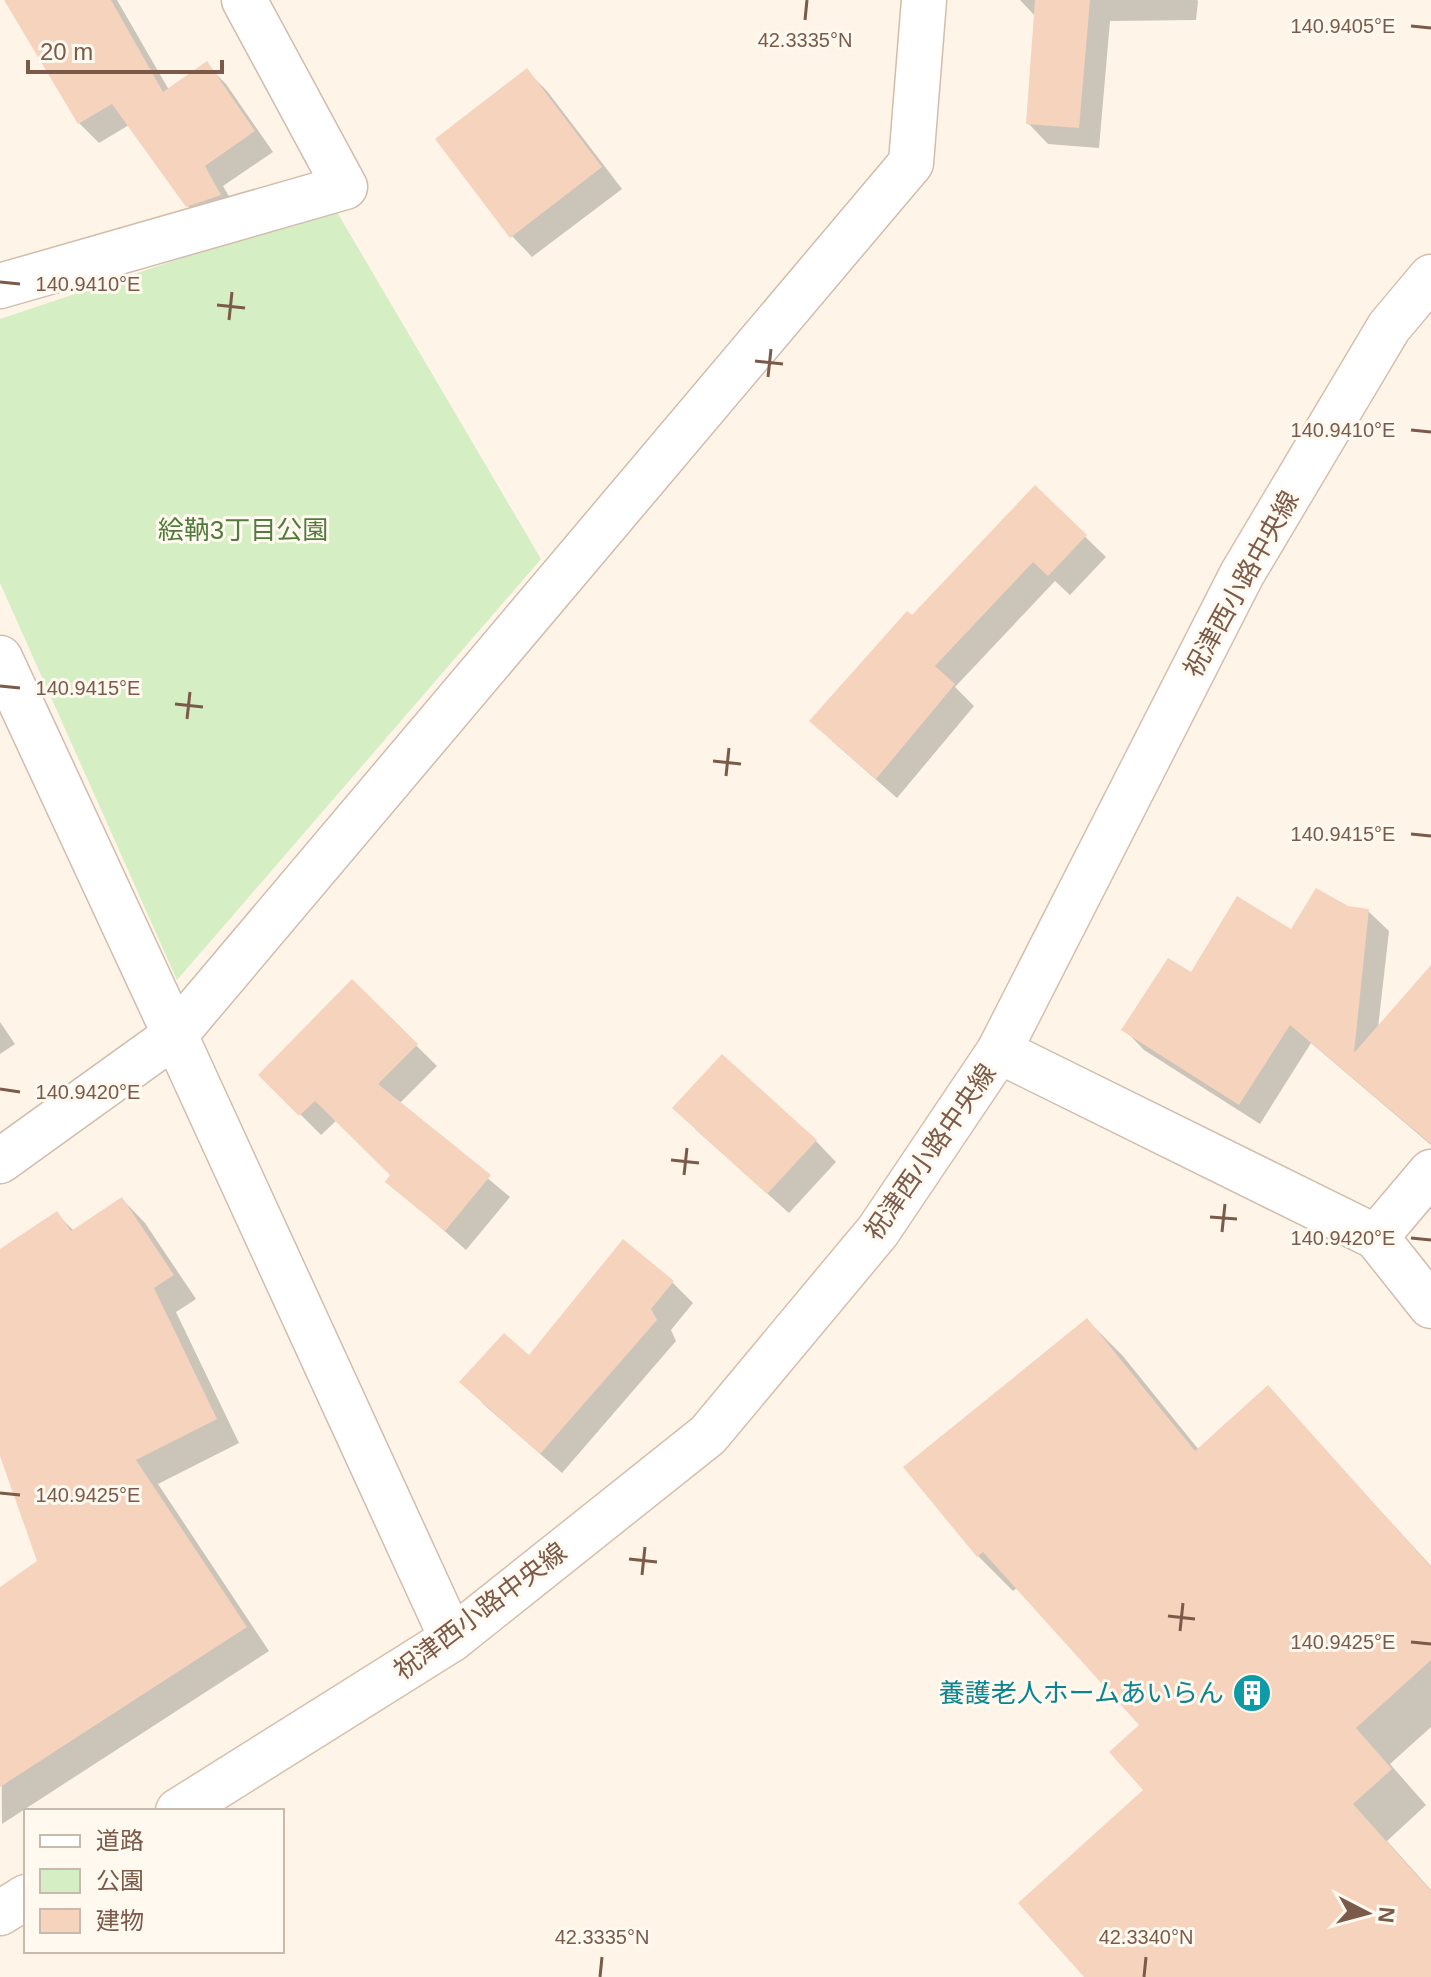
<svg xmlns="http://www.w3.org/2000/svg" width="1431" height="1977" font-family="Helvetica,'Noto Sans JP',sans-serif">
<rect width="100%" height="100%" fill="#fef5e8"/>
<!-- green -->
<polygon fill="#d6eec4" points="334,207 541,559 177,980 0,583 0,319"/>
<!-- shadow -->
<g fill="#0003">
<polygon points="15,0 117,0 169,90 206,64 226,84 273,152 223,186 240,215 207,226 187,205 129,125 99,143 79,123"/>
<polygon points="1020,0 1197,0 1198,1 1196,20 1110,21 1099,148 1048,144 1028,123 1036,17"/>
<polygon points="527,71 547,91 622,189 532,257 512,236"/>
<polygon points="1035,488 1106,557 1070,595 1055,581 955,687 974,706 897,798 832,741 912,618"/>
<polygon points="1347,908 1368,911 1389,931 1378,1028 1431,968 1431,1145 1311,1043 1260,1124 1144,1050 1124,1029 1192,975"/>
<polygon points="352,982 437,1066 399,1104 510,1197 466,1250 388,1181 393,1175 337,1120 321,1135 261,1075"/>
<polygon points="0,1022 15,1044 0,1054"/>
<polygon points="695,1129 816,1141 836,1162 789,1213"/>
<polygon points="122,1199 145,1223 196,1299 176,1312 239,1443 158,1484 269,1651 2,1824 0,1589 39,1562 0,1453 0,1251 57,1214 74,1231"/>
<polygon points="672,1282 693,1303 671,1330 676,1341 562,1473 482,1403 529,1358"/>
<polygon points="1087,1320 1122,1355 1199,1450 1268,1388 1431,1566 1431,1727 1390,1764 1426,1805 1387,1841 1431,1890 1431,1977 1086,1977 1146,1790 1141,1725 1018,1587 1013,1591 978,1556"/>
</g>
<!-- building -->
<g fill="#f6d3bd">
<polygon points="4,0 111,0 163,92 207,61 255,131 205,166 221,195 186,207 112,104 78,124"/>
<polygon points="1035,0 1090,0 1079,128 1026,124"/>
<polygon points="527,68 602,167 510,238 435,139"/>
<polygon points="1035,485 1087,535 1048,576 1033,562 935,666 955,684 876,779 809,721 907,611 912,615"/>
<polygon points="1316,888 1348,906 1369,909 1354,1053 1431,965 1431,1144 1290,1025 1239,1105 1121,1030 1168,958 1191,972 1237,896 1291,929"/>
<polygon points="352,979 418,1044 378,1084 491,1175 445,1231 385,1182 390,1175 315,1101 299,1116 258,1075"/>
<polygon points="722,1054 817,1140 767,1194 672,1108"/>
<polygon points="122,1197 174,1275 154,1288 217,1419 136,1460 247,1627 0,1787 0,1587 37,1561 0,1456 0,1249 57,1211 71,1231"/>
<polygon points="623,1239 674,1281 651,1309 657,1320 540,1454 459,1382 504,1333 529,1355"/>
<polygon points="1087,1318 1195,1451 1268,1385 1431,1567 1431,1660 1356,1728 1392,1769 1353,1804 1431,1891 1431,1977 1084,1977 1018,1903 1143,1790 1109,1752 1139,1725 983,1552 977,1557 903,1467"/>
</g>
<g fill="none" stroke-linecap="round" stroke-linejoin="round">
<!-- minor casing -->
<g stroke="#d2bcac" stroke-width="47">
<g id="minor">
<polyline points="0,286 345,187 244,0"/>
<polyline points="0,658 175,1035 0,1161"/>
<polyline points="999,1051 1376,1237 1431,1306"/>
<polyline points="1376,1237 1431,1172"/>
<polyline points="452,1639 175,1035 911,163 924,0"/>
</g>
</g>
<!-- secondary casing -->
<g stroke="#d8beab" stroke-width="47">
<g id="secondary">
<polyline points="178,1811 452,1639 708,1435 878,1231 999,1051 1242,574 1389,327 1431,277"/>
<polyline points="0,1913 26,1897"/>
</g>
</g>
<!-- minor -->
<use href="#minor" stroke="#fff" stroke-width="44"/>
<!-- secondary -->
<use href="#secondary" stroke="#fff" stroke-width="44"/>
</g>
<!-- ticks -->
<path fill="none" stroke="#7b5a49" stroke-width="3" d="M 805,20 L 807,0M 1411,26 L 1431,28M 0,282 L 20,284M 217,305 L 245,308M 229,320 L 232,292M 755,361 L 783,364M 768,377 L 771,349M 1411,430 L 1431,432M 0,686 L 20,688M 175,704 L 203,707M 187,719 L 190,692M 713,761 L 741,764M 726,776 L 729,748M 1411,834 L 1431,836M 0,1089 L 20,1092M 671,1160 L 699,1163M 684,1175 L 687,1148M 1210,1217 L 1237,1219M 1222,1232 L 1225,1204M 1411,1238 L 1431,1240M 0,1493 L 20,1495M 629,1559 L 657,1562M 642,1575 L 645,1547M 1168,1616 L 1195,1619M 1180,1631 L 1183,1603M 1411,1642 L 1431,1644M 600,1977 L 602,1957M 1144,1977 L 1146,1957"/>
<!-- icons -->
<defs>
<g id="building-disc" transform="scale(2)"><circle r="9.5" fill="#0f9aa8" stroke="#fff9f0"/><path d="M-4-6H4V6H1V3H-1V6H-4ZM-2.5-4.3h1.7v1.8h-1.7ZM.8-4.3h1.7v1.8H.8ZM-2.5-1h1.7V.8h-1.7ZM.8-1h1.7V.8H.8Z" fill="#fff"/></g>
</defs>
<g fill-rule="evenodd">
<use href="#building-disc" x="1252" y="1693"/>
</g>
<g text-anchor="middle" dominant-baseline="central" stroke-width="6" stroke-linejoin="round" paint-order="stroke">
<!-- park labels -->
<g font-size="26" fill="#517b3d" stroke="#fff9f0">
<text x="243" y="530">絵靹3丁目公園</text>
</g>
<!-- street labels -->
<g font-size="26" fill="#7b5a49" stroke="#fff9f0">
<text transform="translate(1241 584) rotate(-61)">祝津西小路中央線</text>
<text transform="translate(930 1152) rotate(-55)">祝津西小路中央線</text>
<text transform="translate(480 1611) rotate(-37)">祝津西小路中央線</text>
</g>
<!-- culture labels -->
<g font-size="26" fill="#0d838f" stroke="#fff9f0" text-anchor="end">
<text x="1224" y="1693">養護老人ホームあいらん</text>
</g>
</g>
<g font-size="20" text-anchor="middle" fill="#7b5a49" stroke="#fff9f0" stroke-width="6" stroke-linejoin="round" paint-order="stroke">
<text x="1343" y="33">140.9405°E</text>
<text x="805" y="47">42.3335°N</text>
<text x="88" y="291">140.9410°E</text>
<text x="1343" y="437">140.9410°E</text>
<text x="88" y="695">140.9415°E</text>
<text x="1343" y="841">140.9415°E</text>
<text x="88" y="1099">140.9420°E</text>
<text x="1343" y="1245">140.9420°E</text>
<text x="88" y="1502">140.9425°E</text>
<text x="1343" y="1649">140.9425°E</text>
<text x="602" y="1944">42.3335°N</text>
<text x="1146" y="1944">42.3340°N</text>
</g>
<!-- legend -->
<rect x="24" y="1809" width="260" height="144" fill="#fff9f0" stroke="#cab9ad" stroke-width="2"/>
<rect x="40" y="1835" width="40" height="12" fill="#ffffff" stroke="#cab9ad" stroke-width="2"/>
<text x="96" y="1849" font-size="24" fill="#7b5a49">道路</text>
<rect x="40" y="1869" width="40" height="24" fill="#d6eec4" stroke="#cab9ad" stroke-width="2"/>
<text x="96" y="1889" font-size="24" fill="#7b5a49">公園</text>
<rect x="40" y="1909" width="40" height="24" fill="#f6d3bd" stroke="#cab9ad" stroke-width="2"/>
<text x="96" y="1929" font-size="24" fill="#7b5a49">建物</text>
<!-- north arrow -->
<g transform="translate(1367 1913) rotate(96)" stroke="#fff9f0" stroke-width="6" paint-order="stroke">
<path d="M0-6L14 30L0 20L-14 30Z" fill="#7b5a49"/>
<text y="-12" font-size="22" font-weight="bold" text-anchor="middle" fill="#7b5a49">N</text>
</g>
<!-- scale -->
<path d="M28 60v12h194v-12" fill="none" stroke="#7b5a49" stroke-width="4"/>
<text x="40" y="60" font-size="24" fill="#7b5a49" stroke="#fff9f0" stroke-width="6" paint-order="stroke">20 m</text>
</svg>
